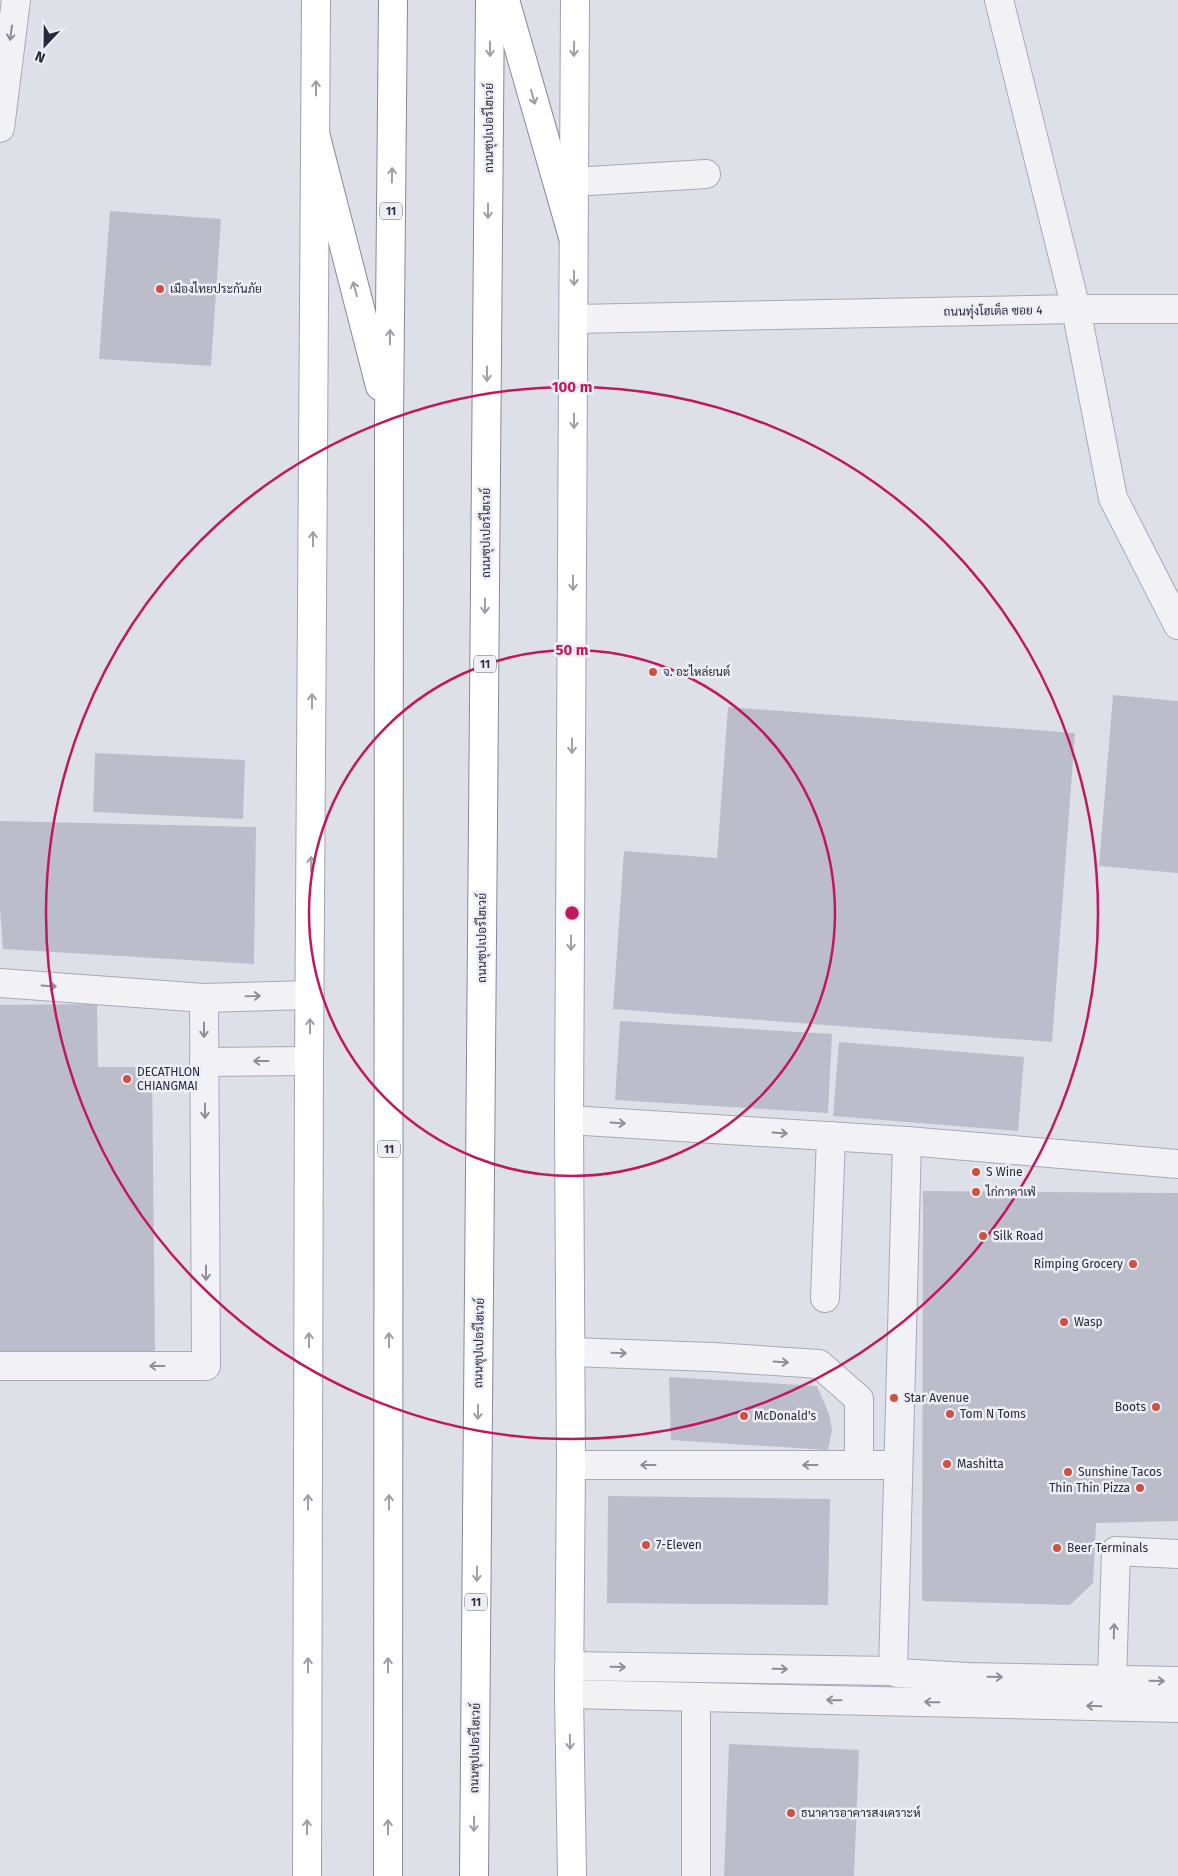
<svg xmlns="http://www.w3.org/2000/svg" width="1178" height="1876" font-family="'Fira Sans',Sarabun,sans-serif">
<rect width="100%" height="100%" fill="#dee0e8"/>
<!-- building -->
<g fill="#bcbdcb">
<polygon points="110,211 221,219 211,366 99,359"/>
<polygon points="1113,695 1178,701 1178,873 1099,866"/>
<polygon points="728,707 1075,733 1052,1042 613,1009 624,851 717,858"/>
<polygon points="95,753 245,760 243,819 93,812"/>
<polygon points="0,821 256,827 254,964 3,949 0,908"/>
<polygon points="97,1004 98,1067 152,1067 155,1351 0,1352 0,1005"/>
<polygon points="620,1021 832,1034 828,1113 615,1100"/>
<polygon points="839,1042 1024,1057 1018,1131 833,1116"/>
<polygon points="923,1191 1178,1193 1178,1521 1096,1523 1093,1583 1070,1605 922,1601"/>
<polygon points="669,1377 817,1386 829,1414 832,1430 828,1450 671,1440"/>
<polygon points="608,1496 830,1499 828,1605 607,1603"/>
<polygon points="729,1744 859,1750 854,1876 724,1876"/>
</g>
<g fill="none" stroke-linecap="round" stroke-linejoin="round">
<!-- minor casing -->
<g stroke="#a7a9b5" stroke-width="30">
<g id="minor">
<polyline points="999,0 1076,309 1178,309"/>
<polyline points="0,128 16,0"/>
<polyline points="573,182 706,174"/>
<polyline points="574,319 1076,309 1113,498 1178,625"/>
<polyline points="0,983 204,998 310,995"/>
<polyline points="204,1062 309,1061"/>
<polyline points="569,1120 907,1141 1178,1164"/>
<polyline points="825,1298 831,1136"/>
<polyline points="570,1352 713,1357 819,1364 859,1399 859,1465"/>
<polyline points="0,1366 206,1366 204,998"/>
<polyline points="571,1465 898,1465"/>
<polyline points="569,1666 893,1671 897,1673 968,1677 1178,1681"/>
<polyline points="893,1671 907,1141"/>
<polyline points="1112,1680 1116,1551 1178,1554"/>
<polyline points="569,1694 1178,1708"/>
<polyline points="696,1697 696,1876"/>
</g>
</g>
<!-- major casing -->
<g stroke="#9ea1b4" stroke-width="30">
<g id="major">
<polyline points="307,1876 309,1061 316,0"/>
<polyline points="572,1876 569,1694 571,1465 569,1120 575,0"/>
</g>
</g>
<!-- highway casing -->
<g stroke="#86899e" stroke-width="30">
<g id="highway">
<polyline points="505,0 573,237"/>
<polyline points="316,137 380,386"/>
<polyline points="388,1876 389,421 393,0"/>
<polyline points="474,1876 490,0"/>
</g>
</g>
<!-- minor -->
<use href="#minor" stroke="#f1f1f6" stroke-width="28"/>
<!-- major -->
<use href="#major" stroke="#fff" stroke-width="28"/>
<!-- highway -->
<use href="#highway" stroke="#fff" stroke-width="28"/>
</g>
<!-- one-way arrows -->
<defs><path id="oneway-shaft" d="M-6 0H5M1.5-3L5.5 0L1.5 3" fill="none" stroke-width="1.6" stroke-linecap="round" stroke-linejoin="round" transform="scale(1.25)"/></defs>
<g stroke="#8c8e9a">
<use href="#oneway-shaft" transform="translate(11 33) rotate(98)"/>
<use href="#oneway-shaft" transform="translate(49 986) rotate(4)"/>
<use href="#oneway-shaft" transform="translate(253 996) rotate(-2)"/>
<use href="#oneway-shaft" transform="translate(204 1030) rotate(90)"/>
<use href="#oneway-shaft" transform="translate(261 1061) rotate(180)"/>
<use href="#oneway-shaft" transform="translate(205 1111) rotate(90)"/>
<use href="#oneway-shaft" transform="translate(618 1123) rotate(4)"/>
<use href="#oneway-shaft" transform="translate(780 1133) rotate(4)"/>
<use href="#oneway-shaft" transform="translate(206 1273) rotate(90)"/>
<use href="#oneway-shaft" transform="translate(619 1353) rotate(2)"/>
<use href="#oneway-shaft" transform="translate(781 1362) rotate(4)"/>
<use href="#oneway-shaft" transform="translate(157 1366) rotate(180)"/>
<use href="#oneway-shaft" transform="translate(648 1465) rotate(180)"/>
<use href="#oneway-shaft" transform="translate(810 1465) rotate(180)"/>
<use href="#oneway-shaft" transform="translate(1114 1631) rotate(-88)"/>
<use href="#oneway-shaft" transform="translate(618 1667) rotate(1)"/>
<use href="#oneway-shaft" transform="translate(780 1669) rotate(1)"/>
<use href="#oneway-shaft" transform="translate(995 1677) rotate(1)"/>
<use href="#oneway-shaft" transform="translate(1157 1681) rotate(1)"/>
<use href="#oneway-shaft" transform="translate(834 1700) rotate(-179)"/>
<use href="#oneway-shaft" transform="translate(932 1702) rotate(-179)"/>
<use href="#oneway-shaft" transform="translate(1094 1706) rotate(-178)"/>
</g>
<g stroke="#9e9fa9">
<use href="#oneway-shaft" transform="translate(490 49) rotate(90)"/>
<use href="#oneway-shaft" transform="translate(574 49) rotate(91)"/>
<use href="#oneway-shaft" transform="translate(316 88) rotate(-90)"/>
<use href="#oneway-shaft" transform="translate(533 97) rotate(74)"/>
<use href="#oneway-shaft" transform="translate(392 175) rotate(-89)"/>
<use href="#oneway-shaft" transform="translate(488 211) rotate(90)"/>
<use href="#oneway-shaft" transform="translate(574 278) rotate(89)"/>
<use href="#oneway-shaft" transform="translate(355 289) rotate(-105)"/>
<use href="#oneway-shaft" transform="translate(390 337) rotate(-89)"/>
<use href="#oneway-shaft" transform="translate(487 374) rotate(90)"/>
<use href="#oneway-shaft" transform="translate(574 421) rotate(90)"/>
<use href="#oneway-shaft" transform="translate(313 539) rotate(-90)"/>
<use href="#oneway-shaft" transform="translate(573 583) rotate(90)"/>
<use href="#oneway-shaft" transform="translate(485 606) rotate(90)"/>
<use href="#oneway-shaft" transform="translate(312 701) rotate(-90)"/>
<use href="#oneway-shaft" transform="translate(572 746) rotate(90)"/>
<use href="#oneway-shaft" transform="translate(311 864) rotate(-90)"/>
<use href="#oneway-shaft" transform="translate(571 943) rotate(90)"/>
<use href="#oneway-shaft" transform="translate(310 1026) rotate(-90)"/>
<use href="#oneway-shaft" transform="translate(309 1340) rotate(-90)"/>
<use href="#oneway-shaft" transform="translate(389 1340) rotate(-90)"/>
<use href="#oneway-shaft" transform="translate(478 1412) rotate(91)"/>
<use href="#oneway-shaft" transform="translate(308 1502) rotate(-90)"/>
<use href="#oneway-shaft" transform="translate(389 1502) rotate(-90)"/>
<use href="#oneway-shaft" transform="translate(477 1574) rotate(91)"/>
<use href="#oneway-shaft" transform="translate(308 1665) rotate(-90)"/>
<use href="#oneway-shaft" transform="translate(388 1665) rotate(-90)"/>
<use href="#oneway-shaft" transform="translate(570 1742) rotate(89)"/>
<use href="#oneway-shaft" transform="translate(474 1824) rotate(91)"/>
<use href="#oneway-shaft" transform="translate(307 1827) rotate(-90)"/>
<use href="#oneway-shaft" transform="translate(388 1827) rotate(-90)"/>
</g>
<!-- distance rings -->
<g fill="none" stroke="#c2185b" stroke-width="2.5">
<circle cx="572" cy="913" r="263"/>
<circle cx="572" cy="913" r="526"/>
</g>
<!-- markers -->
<g fill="#ce5142" stroke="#eeeff5" stroke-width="2">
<circle cx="160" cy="289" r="5"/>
<circle cx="653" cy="672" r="5"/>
<circle cx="127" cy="1079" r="5"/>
<circle cx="976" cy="1172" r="5"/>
<circle cx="976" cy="1192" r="5"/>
<circle cx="983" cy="1236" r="5"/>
<circle cx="1133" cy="1264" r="5"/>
<circle cx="1064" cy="1322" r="5"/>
<circle cx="894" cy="1398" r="5"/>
<circle cx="1156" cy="1407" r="5"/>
<circle cx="950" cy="1414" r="5"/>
<circle cx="744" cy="1416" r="5"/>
<circle cx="947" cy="1464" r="5"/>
<circle cx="1068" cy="1472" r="5"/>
<circle cx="1140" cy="1488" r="5"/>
<circle cx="646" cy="1545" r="5"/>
<circle cx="1057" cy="1548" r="5"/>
<circle cx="791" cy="1813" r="5"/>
</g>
<g text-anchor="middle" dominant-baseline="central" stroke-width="5" stroke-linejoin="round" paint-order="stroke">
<!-- shield labels -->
<g fill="#eeeff5" stroke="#636576" stroke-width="1">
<rect x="380" y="202.5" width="22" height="17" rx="4"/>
<rect x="474" y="655.5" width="22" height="17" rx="4"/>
<rect x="378" y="1140.5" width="22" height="17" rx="4"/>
<rect x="465" y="1593.5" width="22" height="17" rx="4"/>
</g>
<g font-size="11" font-weight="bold" fill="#272a3f">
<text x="391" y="211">11</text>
<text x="485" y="664">11</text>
<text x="389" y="1149">11</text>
<text x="476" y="1602">11</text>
</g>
<!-- street labels -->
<g font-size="12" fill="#272a3f" stroke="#eeeff5">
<text transform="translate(489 128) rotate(-90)">ถนนซุปเปอร์ไฮเวย์</text>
<text transform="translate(993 311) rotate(-1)">ถนนทุ่งโฮเต็ล ซอย 4</text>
<text transform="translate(486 533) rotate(-90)">ถนนซุปเปอร์ไฮเวย์</text>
<text transform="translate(482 938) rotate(-90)">ถนนซุปเปอร์ไฮเวย์</text>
<text transform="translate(479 1343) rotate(-89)">ถนนซุปเปอร์ไฮเวย์</text>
<text transform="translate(475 1748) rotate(-89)">ถนนซุปเปอร์ไฮเวย์</text>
</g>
<!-- poi labels -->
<g font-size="12" fill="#272a3f" stroke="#eeeff5" text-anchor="start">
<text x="170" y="289">เมืองไทยประกันภัย</text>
<text x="663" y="672">จ. อะไหล่ยนต์</text>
<text x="137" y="1072">DECATHLON<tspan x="137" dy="14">CHIANGMAI</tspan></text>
<text x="986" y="1172">S Wine</text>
<text x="986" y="1192">ไก่กาคาเฟ่</text>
<text x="993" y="1236">Silk Road</text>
<text x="1123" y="1264" text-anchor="end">Rimping Grocery</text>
<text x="1074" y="1322">Wasp</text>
<text x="904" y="1398">Star Avenue</text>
<text x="1146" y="1407" text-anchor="end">Boots</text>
<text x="960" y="1414">Tom N Toms</text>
<text x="754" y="1416">McDonald's</text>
<text x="957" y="1464">Mashitta</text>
<text x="1078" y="1472">Sunshine Tacos</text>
<text x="1130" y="1488" text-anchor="end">Thin Thin Pizza</text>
<text x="656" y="1545">7-Eleven</text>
<text x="1067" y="1548">Beer Terminals</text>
<text x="801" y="1813">ธนาคารอาคารสงเคราะห์</text>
</g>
</g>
<circle cx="572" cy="913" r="8" fill="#c2185b" stroke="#eeeff5" stroke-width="2.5"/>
<g font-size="15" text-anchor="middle" font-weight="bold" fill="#c2185b" stroke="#eeeff5" stroke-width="5" stroke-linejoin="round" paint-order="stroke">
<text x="572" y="392">100 m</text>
<text x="572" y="655">50 m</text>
</g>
<!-- north arrow -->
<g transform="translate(45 45) rotate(202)" stroke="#eeeff5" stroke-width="4" paint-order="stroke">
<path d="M0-4L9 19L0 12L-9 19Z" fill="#272a3f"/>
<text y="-8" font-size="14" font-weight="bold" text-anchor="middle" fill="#272a3f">N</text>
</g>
</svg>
